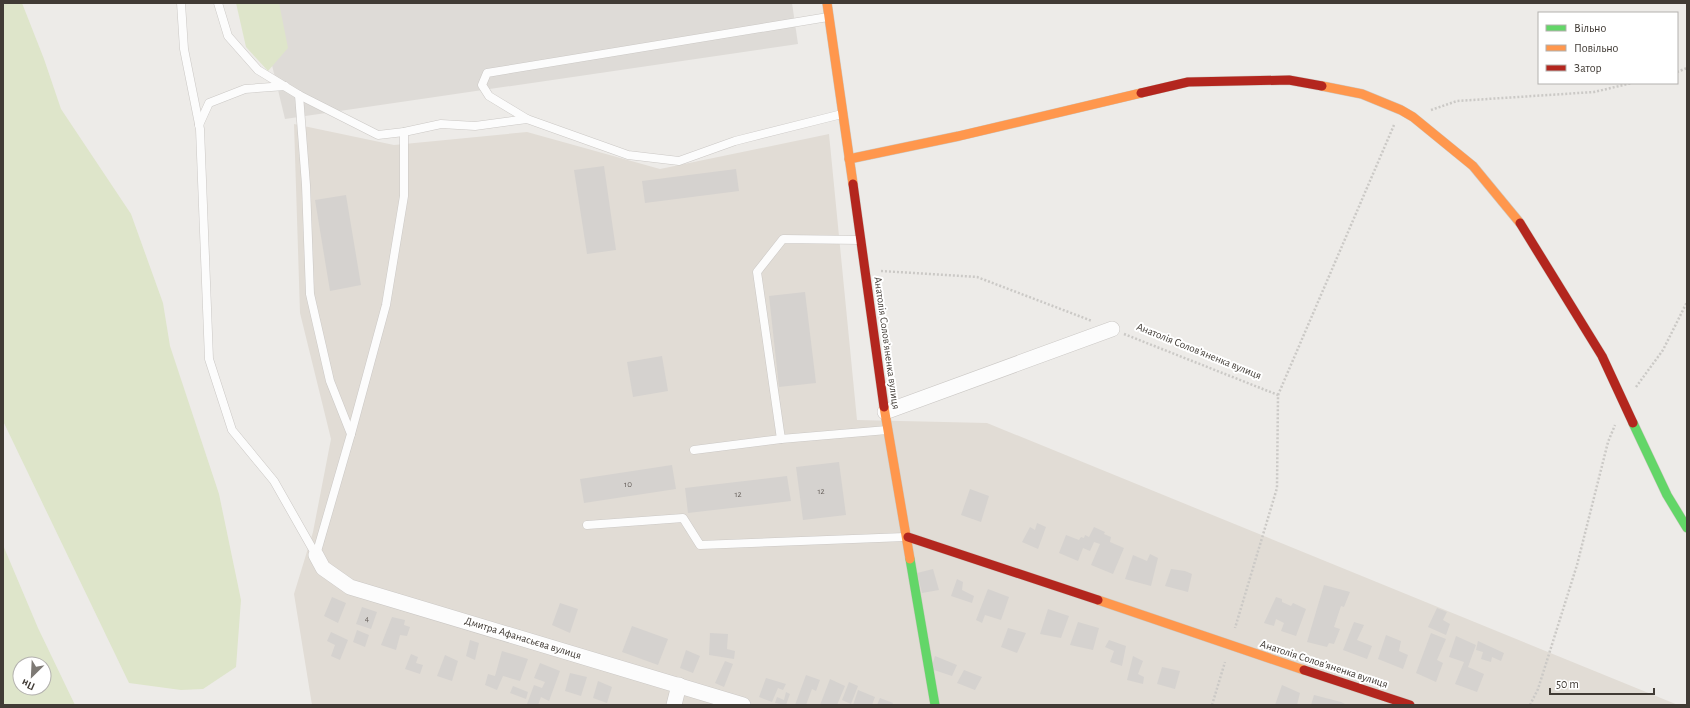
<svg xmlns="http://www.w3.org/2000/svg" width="1690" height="708" font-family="'Alegreya Sans',sans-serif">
<rect width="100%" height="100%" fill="#edebe8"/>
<!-- residential -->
<polygon fill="#e1dcd5" points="294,124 394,145 527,132 660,169 829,134 857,420 987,423 1678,705 312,705 294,594 313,532 331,439 300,313"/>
<!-- industrial -->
<polygon fill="#dedbd7" points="257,3 792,3 798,44 285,119"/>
<!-- green -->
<g fill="#dee5ca" fill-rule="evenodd">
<polygon points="3,3 22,3 44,59 61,109 131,214 163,303 170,346 219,494 241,600 236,667 203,689 181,690 129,683 3,421"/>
<polygon points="236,3 279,3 288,48 268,71 246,47"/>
<path d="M 3,545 L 38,628 L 75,705 L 3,705 ZM 20,664 L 44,664 L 44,688 L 20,688 Z"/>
</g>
<!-- building -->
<g fill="#d5d2cf">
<polygon points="604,166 616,250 587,254 574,170"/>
<polygon points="736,169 739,191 645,203 642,181"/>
<polygon points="346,195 361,285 330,291 315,200"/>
<polygon points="805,292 816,383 779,387 769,296"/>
<polygon points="662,356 668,391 633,397 627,362"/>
<polygon points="839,462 846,515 803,520 796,467"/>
<polygon points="672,465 676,489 584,503 580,479"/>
<polygon points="787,476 791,501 688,513 685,488"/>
<polygon points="970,489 989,496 981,522 961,515"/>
<polygon points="1037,523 1046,527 1038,549 1022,542 1030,527 1035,530"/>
<polygon points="1094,527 1105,532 1104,534 1111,537 1110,542 1124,548 1113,574 1091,565 1100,544 1094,542 1090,551 1083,548 1078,561 1059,553 1066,535 1079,540 1081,537 1084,538 1085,535 1089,537"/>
<polygon points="1150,554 1158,558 1151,586 1125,579 1133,555 1147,561"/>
<polygon points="933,569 939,590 922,593 917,573"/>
<polygon points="1171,569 1185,571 1192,574 1188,592 1165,586"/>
<polygon points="957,579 963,582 962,590 974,596 972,603 951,596"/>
<polygon points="1324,585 1350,592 1344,607 1341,606 1334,627 1340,629 1334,644 1329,643 1327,647 1307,642"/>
<polygon points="988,589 1009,597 1001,620 985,615 982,623 976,620"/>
<polygon points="332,597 346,603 338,623 324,616"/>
<polygon points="1276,597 1282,599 1282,602 1291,606 1293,603 1306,609 1296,636 1281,631 1284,623 1276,619 1274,626 1264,623"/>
<polygon points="560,603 578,609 570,633 552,625"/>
<polygon points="362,607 377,612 371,629 356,624"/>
<polygon points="1437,608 1447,612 1443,620 1450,624 1446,635 1428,627"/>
<polygon points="1048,609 1069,616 1061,638 1040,634"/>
<polygon points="392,617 405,620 404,625 410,627 407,636 400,635 396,650 381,645"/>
<polygon points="1078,622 1099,628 1093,650 1070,645"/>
<polygon points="1354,622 1364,625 1357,640 1372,646 1367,659 1343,650"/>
<polygon points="632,626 668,639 658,665 622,652"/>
<polygon points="1008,628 1026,633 1017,653 1001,647"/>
<polygon points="357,630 369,635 365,647 353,642"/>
<polygon points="331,632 348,640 340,660 331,656 335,645 327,641"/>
<polygon points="710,633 728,634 727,649 735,651 734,659 709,655"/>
<polygon points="1431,633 1446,639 1437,660 1443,663 1436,682 1416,673"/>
<polygon points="1386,635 1401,641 1399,651 1408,655 1403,669 1378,659"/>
<polygon points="1456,636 1476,645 1468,667 1484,674 1477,692 1455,684 1464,662 1449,657"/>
<polygon points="470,640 479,643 475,660 466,656"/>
<polygon points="1109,640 1126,646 1122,666 1110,662 1114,651 1105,647"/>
<polygon points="1478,641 1504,653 1501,661 1492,657 1491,662 1481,659 1483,652 1476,650"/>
<polygon points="686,650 700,656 693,673 680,668"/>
<polygon points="502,651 528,659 520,681 503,676 497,690 485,685 488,674 495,676"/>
<polygon points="411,654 418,657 416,663 423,665 420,674 405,669"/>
<polygon points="445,655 458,661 452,681 437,676"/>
<polygon points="935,656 957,665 952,676 931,669"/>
<polygon points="1133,656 1143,661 1138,674 1144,677 1143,684 1127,680"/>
<polygon points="725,661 733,664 724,687 715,683"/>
<polygon points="540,663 560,671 549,701 541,697 538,705 529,705 527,704 534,685 542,688 545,682 534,678"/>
<polygon points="1162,667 1180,671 1175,689 1157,684"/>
<polygon points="964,670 982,677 975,690 957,683"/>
<polygon points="570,673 587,677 581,696 565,691"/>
<polygon points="806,675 820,680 816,691 812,689 806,705 795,705"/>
<polygon points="766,678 786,684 783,690 778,688 772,702 759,697"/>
<polygon points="830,679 845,686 837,705 820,705"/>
<polygon points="598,681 612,687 607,703 593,698"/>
<polygon points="849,682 858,686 851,704 842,700"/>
<polygon points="1282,685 1300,693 1297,705 1275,705"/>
<polygon points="513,686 528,692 526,699 510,693"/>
<polygon points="858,690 875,697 872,705 853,705"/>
<polygon points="786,692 790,694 786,705 775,703 777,697 784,700"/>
<polygon points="1314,695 1341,702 1347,705 1311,705"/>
<polygon points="880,698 893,703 892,705 877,705"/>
</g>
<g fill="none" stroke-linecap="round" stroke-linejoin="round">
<!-- lane casing -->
<g stroke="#cbc8c5" stroke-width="9">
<g id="lane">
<polyline points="181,3 184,49 200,129 209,359 232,430 274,481 316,555"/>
<polyline points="218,3 228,36 258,70 299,95 378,135 404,132 441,124 475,126 527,119 628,155 679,161 735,141 842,114"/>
<polyline points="299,95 306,185 310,294 330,381 351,434 316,555"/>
<polyline points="527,119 489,96 482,85 487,73 828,17"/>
<polyline points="199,125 209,103 245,89 285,86"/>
<polyline points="860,240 783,239 757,272 781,439 887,430"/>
<polyline points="351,434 386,305 404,196 404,132"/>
<polyline points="694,450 781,439"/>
<polyline points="587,525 683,518 700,545 905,537"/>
</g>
</g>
<!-- street casing -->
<g stroke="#cbc8c5" stroke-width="16">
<g id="street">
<polyline points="885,412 1112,329"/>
<polyline points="316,555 323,568 350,587 743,705"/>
<polyline points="674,705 679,685"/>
</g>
</g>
<!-- fast casing -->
<g stroke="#cdc8c0" stroke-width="10">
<g id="fast">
<polyline points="1633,423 1667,495 1687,528"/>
<polyline points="910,559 935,705"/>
</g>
</g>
<!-- slow casing -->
<g stroke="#cdc8c0" stroke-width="10">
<g id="slow">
<polyline points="827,3 853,184"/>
<polyline points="1322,86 1362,94 1401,110 1413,117 1473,166 1520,223"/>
<polyline points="849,159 959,136 1141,93"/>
<polyline points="884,407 910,559"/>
<polyline points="1098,600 1304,670"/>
</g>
</g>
<!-- jam casing -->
<g stroke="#cdc8c0" stroke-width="10">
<g id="jam">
<polyline points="1141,93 1188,82 1289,80 1322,86"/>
<polyline points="853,184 884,407"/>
<polyline points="1520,223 1602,356 1633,423"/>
<polyline points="908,537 1098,600"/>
<polyline points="1304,670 1410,705"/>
</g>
</g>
<!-- path -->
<g stroke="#cbc9c6" stroke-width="2.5" stroke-dasharray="2 2" stroke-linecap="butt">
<polyline points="1677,72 1687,68"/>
<polyline points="1431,110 1457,101 1594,92 1632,83"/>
<polyline points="881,271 977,277 1092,321"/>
<polyline points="1124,334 1278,395 1277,488 1235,628"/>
<polyline points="1636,387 1663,350 1687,302"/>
<polyline points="1278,395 1394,125"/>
<polyline points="1212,705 1225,662"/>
<polyline points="1530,705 1538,689 1577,565 1608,442 1615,425"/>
</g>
<!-- lane -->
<use href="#lane" stroke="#fcfcfc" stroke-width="8"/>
<!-- street -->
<use href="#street" stroke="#fcfcfc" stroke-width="15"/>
<!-- fast -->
<use href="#fast" stroke="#63d668" stroke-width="9"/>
<!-- slow -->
<use href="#slow" stroke="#ff974d" stroke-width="9"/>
<!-- jam -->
<use href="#jam" stroke="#b3261e" stroke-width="9"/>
</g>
<g text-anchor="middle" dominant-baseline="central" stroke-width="4" stroke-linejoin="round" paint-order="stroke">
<!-- number labels -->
<g font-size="9" fill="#68625d">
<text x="628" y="484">10</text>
<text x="821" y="491">12</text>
<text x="738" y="494">12</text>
<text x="367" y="618">4</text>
</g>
<!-- street labels -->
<g font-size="11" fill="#413b35" stroke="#fff">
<text transform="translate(887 343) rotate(82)">Анатолія Солов’яненка вулиця</text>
<text transform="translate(1199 351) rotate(22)">Анатолія Солов’яненка вулиця</text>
<text transform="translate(523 638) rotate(17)">Дмитра Афанасьєва вулиця</text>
<text transform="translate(1324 664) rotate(18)">Анатолія Солов’яненка вулиця</text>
</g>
</g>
<!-- border -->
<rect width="1690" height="708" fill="none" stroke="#413b35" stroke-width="8"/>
<!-- legend -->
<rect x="1538" y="12" width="140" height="72" fill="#ffffff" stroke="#b3b1ae"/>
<rect x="1546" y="25" width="20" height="6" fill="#63d668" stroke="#b3b1ae"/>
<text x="1574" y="32" font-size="12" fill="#413b35">Вільно</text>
<rect x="1546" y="45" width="20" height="6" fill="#ff974d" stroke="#b3b1ae"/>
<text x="1574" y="52" font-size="12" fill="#413b35">Повільно</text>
<rect x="1546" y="65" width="20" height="6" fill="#b3261e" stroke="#b3b1ae"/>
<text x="1574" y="72" font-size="12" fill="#413b35">Затор</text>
<!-- north arrow -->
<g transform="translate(32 676) rotate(204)"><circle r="19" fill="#ffffff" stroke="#b3b1ae"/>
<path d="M0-3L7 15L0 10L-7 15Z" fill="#7d7974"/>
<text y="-6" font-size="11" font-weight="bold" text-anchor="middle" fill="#413b35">Пн</text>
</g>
<!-- scale -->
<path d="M1550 688v6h104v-6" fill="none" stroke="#413b35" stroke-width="2"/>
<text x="1556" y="688" font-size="12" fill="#413b35" stroke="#ffffff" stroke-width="3" paint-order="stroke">50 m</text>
</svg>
